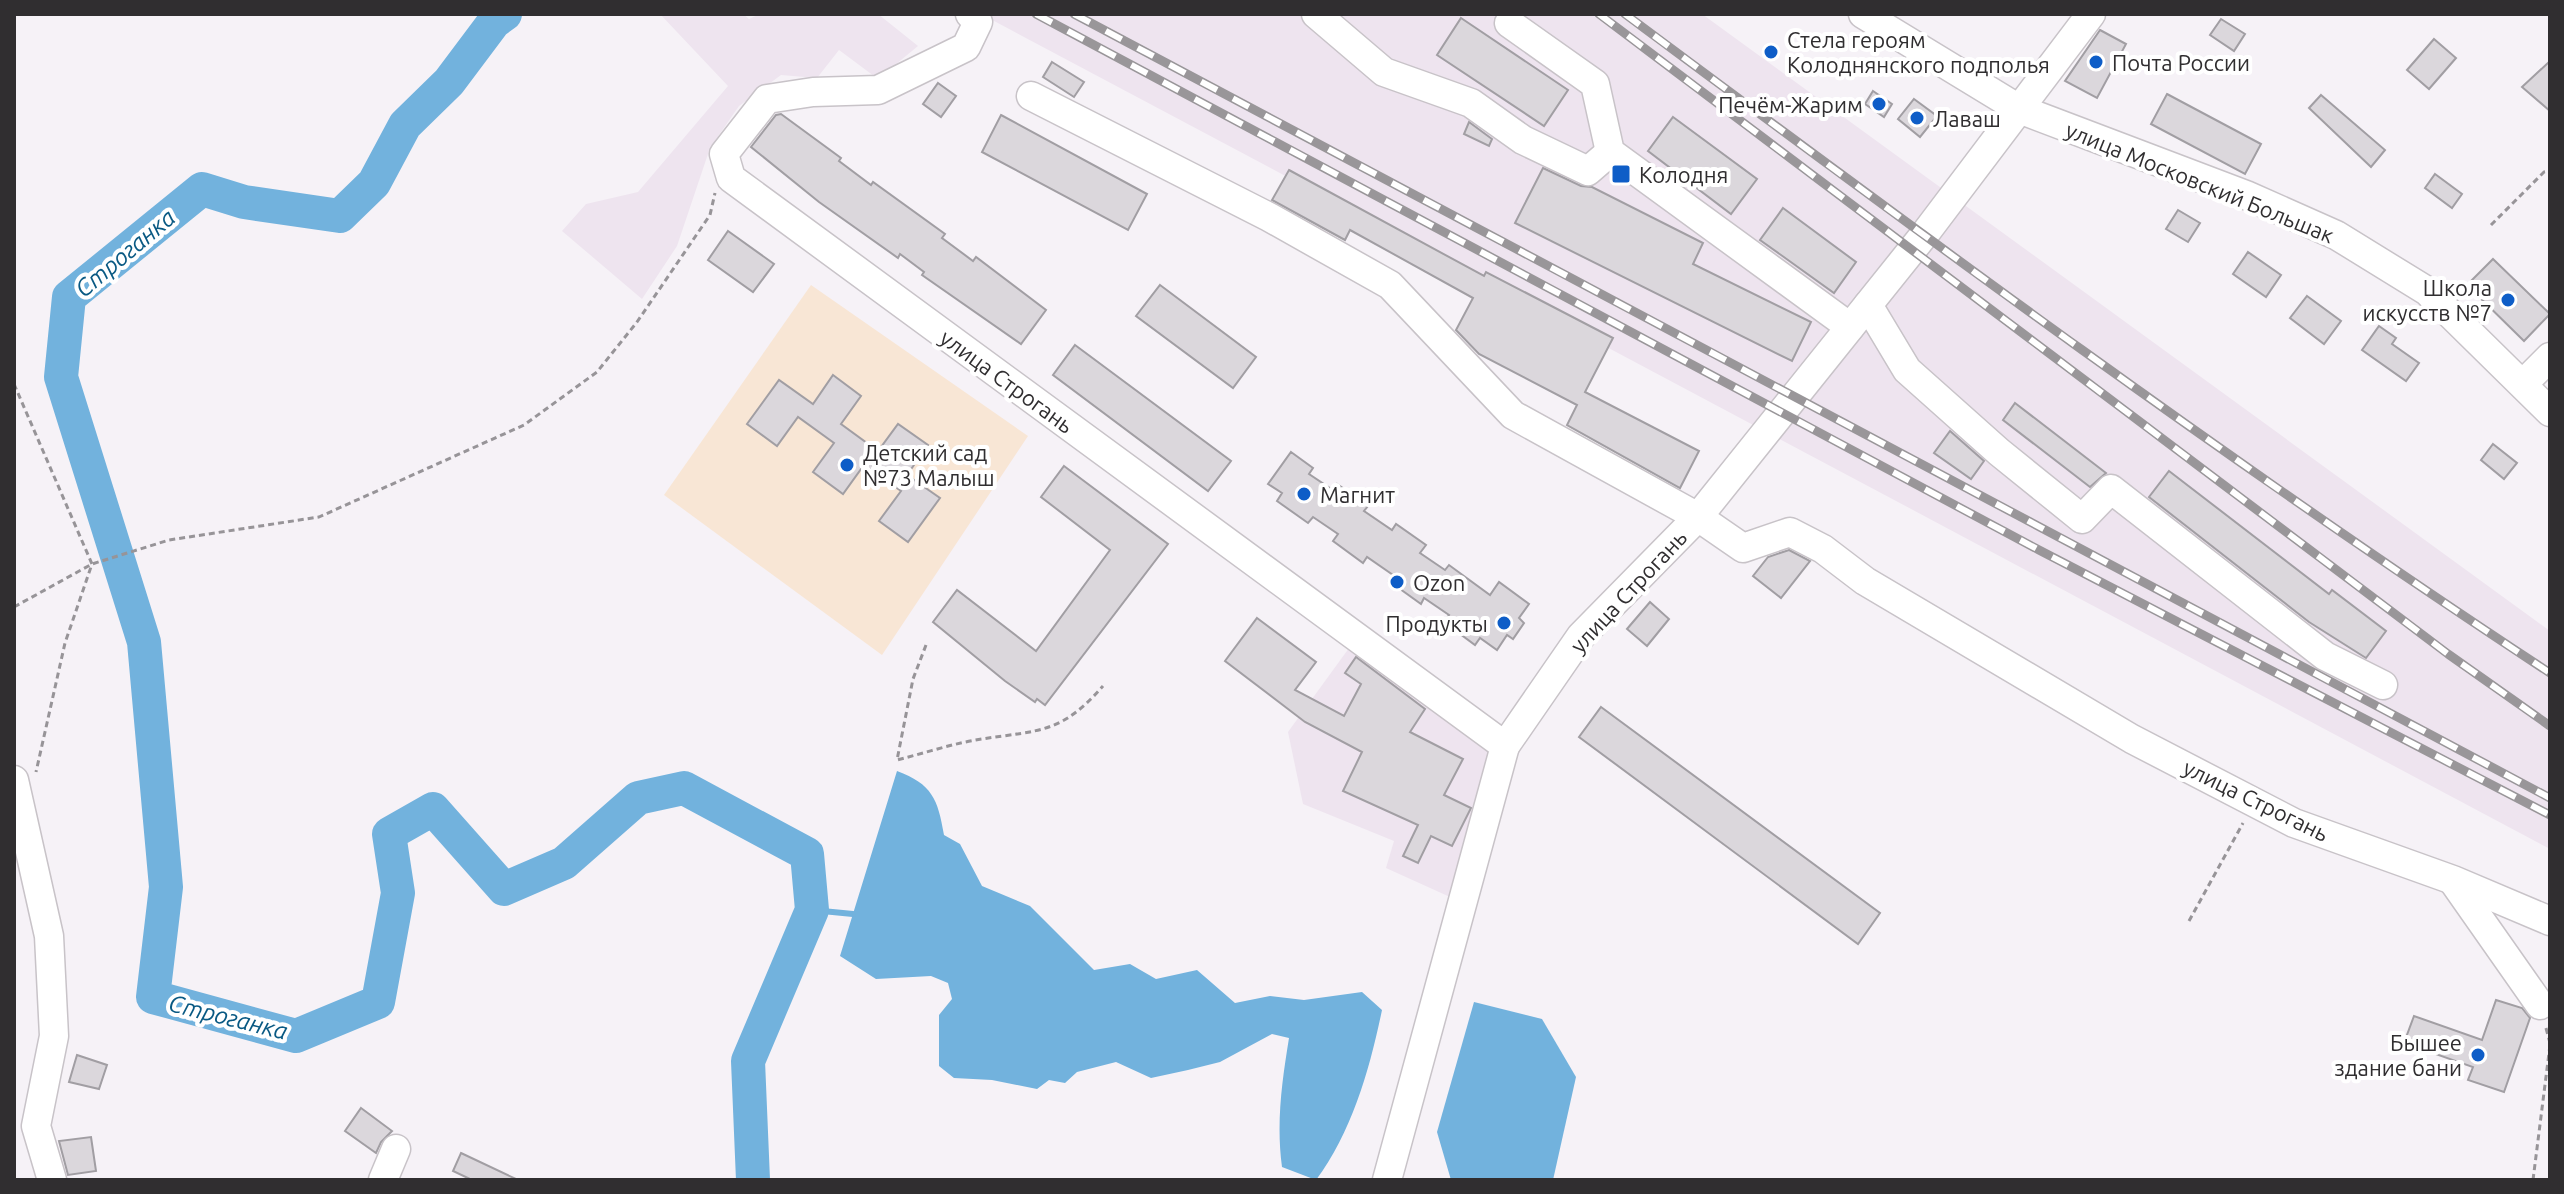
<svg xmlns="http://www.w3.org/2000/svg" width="2564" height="1194" font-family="Ubuntu,sans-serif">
<rect width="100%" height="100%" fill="#f6f2f7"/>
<!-- built -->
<g fill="#eee4ef">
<polygon points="660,14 743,14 749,19 760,14 878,14 918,46 878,79 839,50 817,78 781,75 739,106 710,148 677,246 642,299 562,231 586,204 638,192 728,86"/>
<polygon points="981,14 1702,14 2550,631 2550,849"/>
<polygon points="1352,644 1495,749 1450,897 1386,868 1394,841 1303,804 1288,732"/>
</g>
<!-- education -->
<polygon fill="#f8e6d5" points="811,285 1028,436 882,655 664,495"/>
<!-- water -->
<g fill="#72b2dd">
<path d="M 897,771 C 932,784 938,799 944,835 L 960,844 L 982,886 L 1030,906 L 1094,970 L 1130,964 L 1156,979 L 1197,970 L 1235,1003 L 1270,996 L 1304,1000 L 1362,992 L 1382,1010 C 1370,1068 1352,1132 1316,1180 L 1282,1167 C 1276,1123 1282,1081 1289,1038 L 1272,1034 L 1220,1062 L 1188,1070 L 1151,1078 L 1116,1062 L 1077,1072 L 1065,1083 L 1049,1080 L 1037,1089 L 992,1080 L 954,1078 L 939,1066 L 939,1015 L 952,999 L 948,983 L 931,976 L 876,979 L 840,956 Z"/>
<polygon points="1474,1002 1542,1019 1576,1077 1553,1180 1451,1180 1437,1132"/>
</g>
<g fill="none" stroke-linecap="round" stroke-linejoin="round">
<!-- stream -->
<polyline stroke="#72b2dd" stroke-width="6" points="812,910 853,914"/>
<!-- river -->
<polyline stroke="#72b2dd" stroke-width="34" points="505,14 494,22 449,82 405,125 374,183 340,216 244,202 202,189 69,297 61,377 144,642 166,887 153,997 296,1036 378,1002 398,893 389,834 433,809 504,889 564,863 638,798 684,788 807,854 812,910 748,1061 753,1180"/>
</g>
<!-- building -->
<g fill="#dbd7dc" stroke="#a19ea3" stroke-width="2">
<polygon points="1461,18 1568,90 1544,126 1437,55"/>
<polygon points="2221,19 2245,34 2234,51 2210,35"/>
<polygon points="2100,30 2126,44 2097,98 2065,81"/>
<polygon points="2434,39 2456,58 2429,89 2407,70"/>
<polygon points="2550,61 2550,111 2522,87"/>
<polygon points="1052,62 1084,82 1074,97 1043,77"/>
<polygon points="938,83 956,96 941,117 923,104"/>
<polygon points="1873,91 1892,104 1884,117 1865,104"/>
<polygon points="2167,94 2261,144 2245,174 2151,124"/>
<polygon points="2321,95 2385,150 2371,167 2309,108"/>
<polygon points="1914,99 1937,116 1920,137 1898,119"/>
<polygon points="781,114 841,158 839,161 871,185 873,182 945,234 942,238 973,261 976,257 1046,310 1021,344 922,275 924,272 900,254 898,258 819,202 751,147 776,115"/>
<polygon points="1001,115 1147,194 1128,230 982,152"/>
<polygon points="1673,117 1757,179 1731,214 1648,151"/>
<polygon points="1469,122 1492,139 1489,146 1464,134"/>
<polygon points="1543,168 1581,186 1592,187 1703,243 1693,264 1811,322 1792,361 1515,223"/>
<polygon points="1289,170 1484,276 1486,272 1613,338 1585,392 1699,451 1680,488 1567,425 1577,405 1479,354 1456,330 1473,298 1350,230 1345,240 1272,200"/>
<polygon points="2435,174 2462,194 2452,208 2425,188"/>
<polygon points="1783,208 1856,262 1834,293 1760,240"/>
<polygon points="2178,210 2200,223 2188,242 2166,229"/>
<polygon points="728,231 774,264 753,292 708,260"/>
<polygon points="2248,252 2281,275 2266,297 2233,274"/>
<polygon points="2493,259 2550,314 2524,341 2467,285"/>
<polygon points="1160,285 1256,357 1233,388 1136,316"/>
<polygon points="2307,296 2341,321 2324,344 2290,318"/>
<polygon points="2379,326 2396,338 2392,344 2419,363 2406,381 2362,350"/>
<polygon points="1075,345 1231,461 1208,491 1053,375"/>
<polygon points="833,375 861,396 841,424 878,451 898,424 928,445 907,475 940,498 908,542 879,521 901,491 864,465 843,494 813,472 834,443 798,417 777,446 747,424 779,380 813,404"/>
<polygon points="2015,403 2106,473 2090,487 2003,420"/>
<polygon points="1950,431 1984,461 1971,479 1934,453"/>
<polygon points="2493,444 2517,463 2504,479 2481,460"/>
<polygon points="1291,452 1313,468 1309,474 1333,490 1337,484 1368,506 1364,511 1392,530 1396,524 1426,545 1420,553 1445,570 1449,565 1490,595 1499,582 1529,604 1519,618 1524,623 1513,639 1507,635 1497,650 1480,638 1475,645 1444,622 1449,615 1424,598 1421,604 1389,581 1393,575 1367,557 1363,563 1333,541 1338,534 1313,517 1308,523 1277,501 1282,493 1268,484"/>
<polygon points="1064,466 1168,544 1045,705 1037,699 1035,702 1005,681 933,622 957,590 1036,651 1110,550 1041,497"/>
<polygon points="2169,471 2329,594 2332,590 2386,631 2366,658 2309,622 2149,497"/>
<polygon points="1789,550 1810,561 1781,598 1753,576 1768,557"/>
<polygon points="1650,602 1669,619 1647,646 1627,629"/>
<polygon points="1257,618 1316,662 1295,690 1344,716 1361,684 1345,673 1356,657 1425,709 1410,732 1463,759 1444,795 1471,808 1452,846 1431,836 1418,863 1403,856 1418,825 1343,791 1362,752 1305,722 1225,661"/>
<polygon points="1601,707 1880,913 1858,944 1579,737"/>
<polygon points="2496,1000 2522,1008 2530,1018 2504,1092 2468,1080 2473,1067 2404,1043 2414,1016 2482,1040"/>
<polygon points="77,1055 107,1065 99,1089 69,1082"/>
<polygon points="361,1108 392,1131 381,1142 376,1153 345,1131"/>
<polygon points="91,1137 96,1171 68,1175 59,1141"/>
<polygon points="461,1153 518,1180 472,1180 453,1171"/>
</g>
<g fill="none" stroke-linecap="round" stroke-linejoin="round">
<!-- minor casing -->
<g stroke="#c8c3c8" stroke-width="31">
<g id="minor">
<polyline points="970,14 978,22 966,47 878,90 813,92 767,99 724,154 731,178 1505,746 1581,636 1698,517 1743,548 1790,532 1823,549 1865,581 2132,739 2294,823 2453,880 2550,921"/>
<polyline points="1316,14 1384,72 1471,103 1523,140 1588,171 1610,152"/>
<polyline points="1863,14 2019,109 2246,195 2336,235 2427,291 2550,412"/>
<polyline points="1509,23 1595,84 1610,152 1850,327"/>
<polyline points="1031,96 1269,217 1390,285 1513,415 1698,517 1924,235 2091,14"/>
<polyline points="1868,305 1907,370 1999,452 2082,519 2111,489 2325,656 2383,685"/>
<polyline points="2523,384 2550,357"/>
<polyline points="14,780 49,936 54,1036 36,1126 52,1180"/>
<polyline points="2453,881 2540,1005"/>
<polyline points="383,1180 396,1149"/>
<polyline points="1387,1180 1505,746"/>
</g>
</g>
<!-- path -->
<g stroke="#979498" stroke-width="3" stroke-dasharray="6 4" stroke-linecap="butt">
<polyline points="2491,225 2544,172 2550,171"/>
<polyline points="14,384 92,564 65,643 36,772"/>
<polyline points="14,607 92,564 169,540 319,517 524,425 597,372 637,322 710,215 715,193"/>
<path d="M 926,645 L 913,679 L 897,760 C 925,753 954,743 982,739 C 1040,730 1061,734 1103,686"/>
<polyline points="2189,921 2243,823"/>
<polyline points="2546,1028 2550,1043"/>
<polyline points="2533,1180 2550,1045"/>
</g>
<!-- minor -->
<use href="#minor" stroke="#fff" stroke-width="28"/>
<!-- rail casing -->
<g stroke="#999699" stroke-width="9">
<g id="rail">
<polyline points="1036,14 2039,550 2550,815"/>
<polyline points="1074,14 2550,798"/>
<polyline points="1599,14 2448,654 2550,726"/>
<path d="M 1625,14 C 1929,240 2233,465 2550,673"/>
</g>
</g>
<!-- rail -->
<use href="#rail" stroke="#fff" stroke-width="6" stroke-dasharray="18" stroke-linecap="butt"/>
</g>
<!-- markers -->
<g fill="#0e5dc7" stroke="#fff" stroke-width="3">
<circle cx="1771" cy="52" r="8"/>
<circle cx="2096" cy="62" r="8"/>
<circle cx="1879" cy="104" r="8"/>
<circle cx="1917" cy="118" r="8"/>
<rect x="1611" y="164" width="20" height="20" rx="4"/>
<circle cx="2508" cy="300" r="8"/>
<circle cx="847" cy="465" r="8"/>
<circle cx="1304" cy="494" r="8"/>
<circle cx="1397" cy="582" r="8"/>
<circle cx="1504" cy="623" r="8"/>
<circle cx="2478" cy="1055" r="8"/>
</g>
<g text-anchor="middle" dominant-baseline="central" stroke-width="8" stroke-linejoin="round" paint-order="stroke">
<!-- poi labels -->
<g font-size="22" fill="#302e30" stroke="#fff" text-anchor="start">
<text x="1787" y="39">Стела героям<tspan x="1787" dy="25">Колоднянского подполья</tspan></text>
<text x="2112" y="62">Почта России</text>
<text x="1863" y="104" text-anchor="end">Печём-Жарим</text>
<text x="1933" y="118">Лаваш</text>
<text x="1639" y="174">Колодня</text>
<text x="2492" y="287" text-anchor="end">Школа<tspan x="2492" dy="25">искусств №7</tspan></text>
<text x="863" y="452">Детский сад<tspan x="863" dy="25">№73 Малыш</tspan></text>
<text x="1320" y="494">Магнит</text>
<text x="1413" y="582">Ozon</text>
<text x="1488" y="623" text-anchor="end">Продукты</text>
<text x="2462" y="1042" text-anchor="end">Бышее<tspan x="2462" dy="25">здание бани</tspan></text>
</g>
<!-- street labels -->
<g font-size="22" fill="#302e30" stroke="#fff">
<text transform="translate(2200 182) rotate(22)">улица Московский Большак</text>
<text transform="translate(1007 381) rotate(36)">улица Строгань</text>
<text transform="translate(1628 591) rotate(-47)">улица Строгань</text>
<text transform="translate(2256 800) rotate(26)">улица Строгань</text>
</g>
<!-- water labels -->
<g font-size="24" font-style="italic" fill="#095983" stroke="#fff">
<text transform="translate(125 253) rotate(-40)">Строганка</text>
<text transform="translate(228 1017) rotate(14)">Строганка</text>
</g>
</g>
<!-- border -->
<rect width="2564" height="1194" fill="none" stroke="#302e30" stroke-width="32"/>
</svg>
